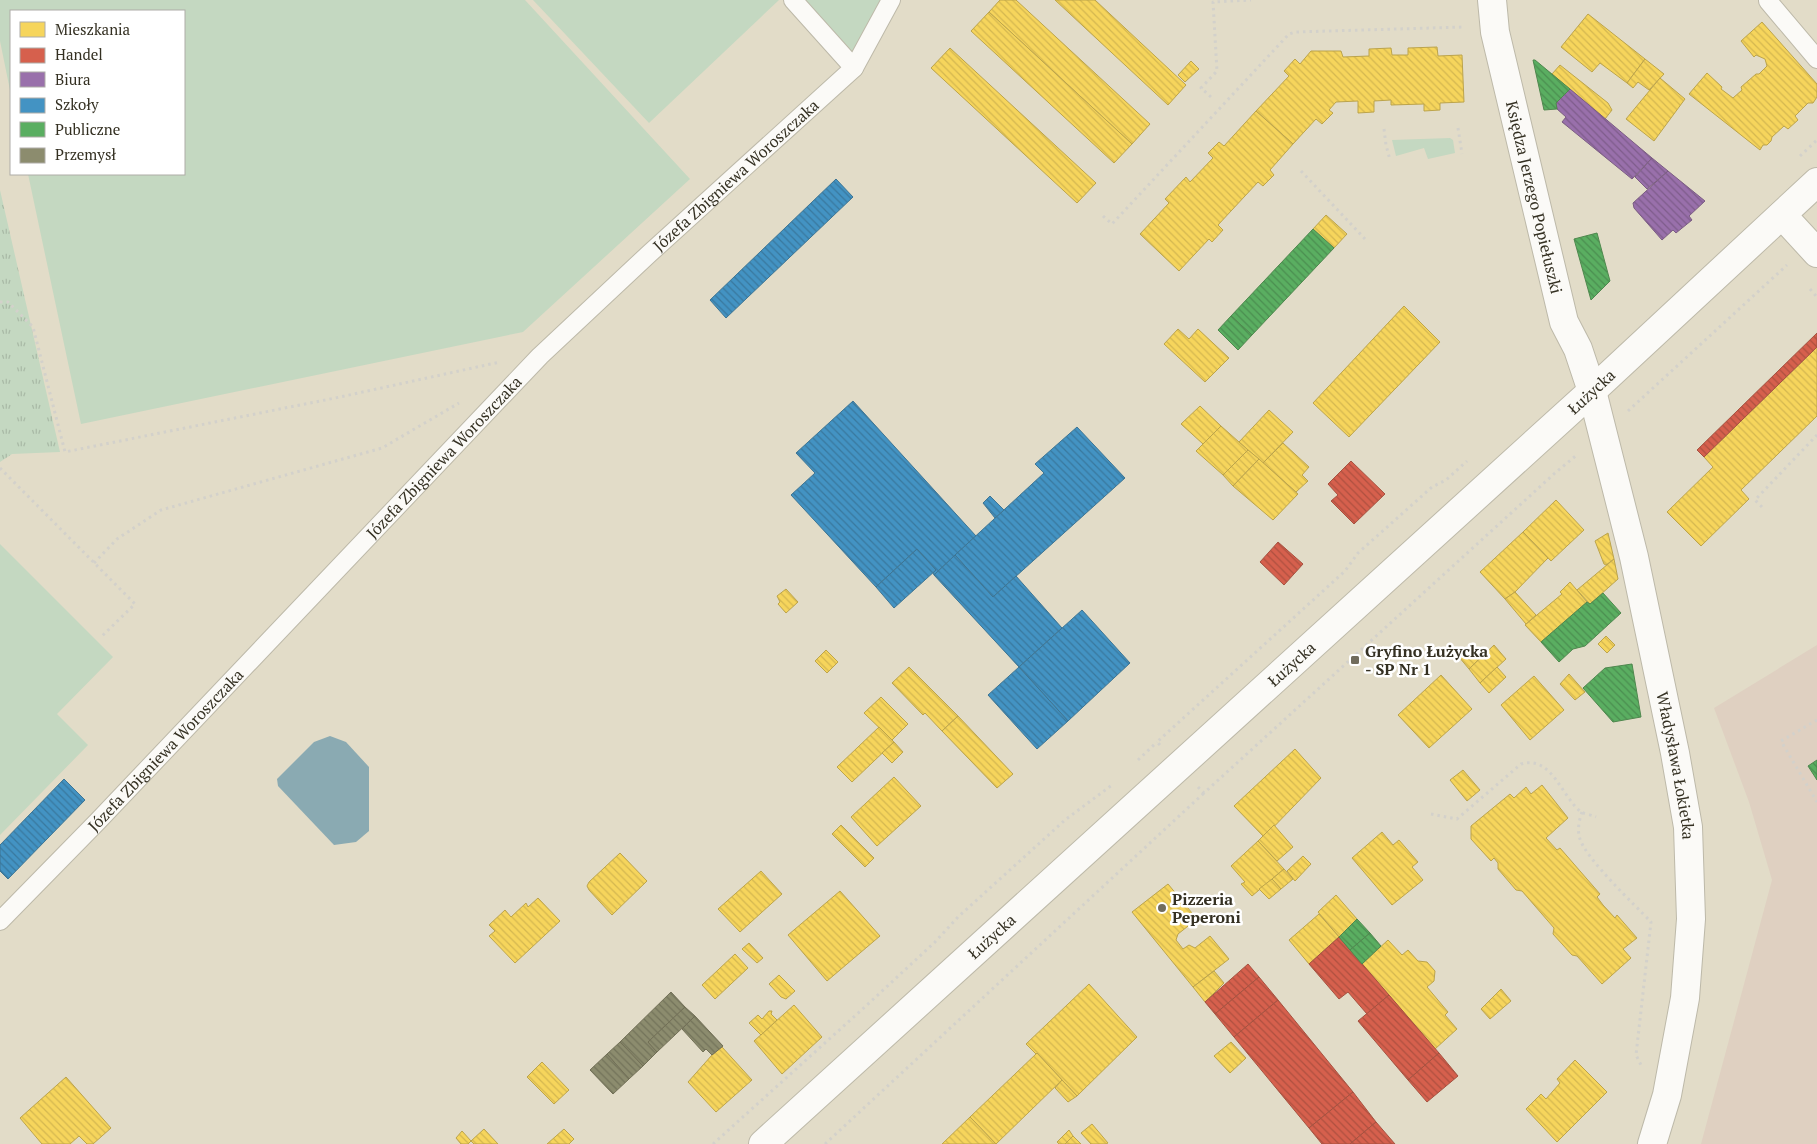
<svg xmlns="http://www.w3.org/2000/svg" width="1817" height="1144" font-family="'PT Serif',serif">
<defs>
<pattern id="park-tufts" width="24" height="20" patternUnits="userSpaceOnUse" patternTransform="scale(1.25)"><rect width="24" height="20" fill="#c4d8c1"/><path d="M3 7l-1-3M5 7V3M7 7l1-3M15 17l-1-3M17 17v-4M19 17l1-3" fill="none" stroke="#a9baa6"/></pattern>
<pattern id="homes-back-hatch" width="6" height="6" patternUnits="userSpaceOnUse" patternTransform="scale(1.25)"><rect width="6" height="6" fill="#f6d55c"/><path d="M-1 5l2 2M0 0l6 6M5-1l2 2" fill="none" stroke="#d4b750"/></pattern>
<pattern id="shops-back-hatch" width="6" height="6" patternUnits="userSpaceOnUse" patternTransform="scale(1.25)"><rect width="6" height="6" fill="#d6604d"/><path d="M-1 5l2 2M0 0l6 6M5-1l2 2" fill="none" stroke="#ae5040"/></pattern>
<pattern id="offices-back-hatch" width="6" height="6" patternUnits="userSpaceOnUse" patternTransform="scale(1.25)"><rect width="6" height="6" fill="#9970ab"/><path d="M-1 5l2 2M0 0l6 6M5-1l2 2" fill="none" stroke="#7e5c8b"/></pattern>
<pattern id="schools-back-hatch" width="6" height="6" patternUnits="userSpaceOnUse" patternTransform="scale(1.25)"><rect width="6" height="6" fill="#4393c3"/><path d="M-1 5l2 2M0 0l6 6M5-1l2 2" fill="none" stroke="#39789e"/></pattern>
<pattern id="public-back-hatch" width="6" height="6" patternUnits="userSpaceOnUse" patternTransform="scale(1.25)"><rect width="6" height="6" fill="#5aae61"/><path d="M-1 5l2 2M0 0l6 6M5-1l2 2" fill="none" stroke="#4b8e50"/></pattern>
<pattern id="industry-back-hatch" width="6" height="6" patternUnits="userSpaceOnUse" patternTransform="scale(1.25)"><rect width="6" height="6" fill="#8c8c6e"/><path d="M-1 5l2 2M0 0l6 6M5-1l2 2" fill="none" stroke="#73735a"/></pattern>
</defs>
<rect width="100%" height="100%" fill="#e2dcc8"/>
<!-- commercial -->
<polygon fill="#dfd0c1" points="1817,645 1817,1144 1701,1144 1772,880 1749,802 1714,708"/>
<!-- green -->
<g fill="#c4d8c1">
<polygon points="0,0 525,0 690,179 523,332 81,424 28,174 184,174 184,11 11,11 11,95 0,41"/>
<polygon points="533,0 779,0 649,123"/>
<polygon points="793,0 891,0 854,68"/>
<polygon points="1450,138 1453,140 1455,153 1428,159 1424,148 1396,156 1392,140"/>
<polygon points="0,544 113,657 57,714 88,745 0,835"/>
</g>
<!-- park -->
<polygon fill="url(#park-tufts)" points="0,190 60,452 12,454 0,462"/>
<!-- water -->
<polygon fill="#8aaab2" points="330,736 346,742 369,767 369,831 356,842 334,845 278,786 277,779 314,742"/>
<!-- homes -->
<g fill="url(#homes-back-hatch)" stroke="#bca44b">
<polygon points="1000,0 1016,0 1150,124 1132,144 989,12"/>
<polygon points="1055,0 1095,0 1186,85 1168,105"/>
<polygon points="989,12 1132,144 1114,163 971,31"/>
<polygon points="1588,14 1645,59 1627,83 1600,63 1592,72 1561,47"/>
<polygon points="1762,22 1817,84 1817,97 1813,103 1808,103 1795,116 1798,120 1788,129 1784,126 1772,137 1771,141 1767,145 1763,145 1760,150 1689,94 1707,73 1722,87 1721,89 1733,98 1742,90 1741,87 1756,74 1759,74 1767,66 1765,59 1756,55 1754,57 1741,41"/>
<polygon points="1437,47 1438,56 1462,55 1464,102 1440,103 1440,110 1424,111 1424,104 1391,105 1391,100 1374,101 1374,112 1358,113 1358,101 1336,102 1329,110 1333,113 1322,124 1316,119 1293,144 1256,111 1289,76 1284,71 1295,59 1300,64 1311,51 1341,51 1343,57 1369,56 1369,49 1391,48 1392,55 1408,55 1408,48"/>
<polygon points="950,48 1096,183 1077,203 931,68"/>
<polygon points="1645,59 1664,74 1649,90 1638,82 1633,88 1627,83"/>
<polygon points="1191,61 1199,69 1185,82 1178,75"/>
<polygon points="1560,65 1608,103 1612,110 1605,119 1552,74"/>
<polygon points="1660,78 1685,99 1654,141 1626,119"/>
<polygon points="1256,111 1293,144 1270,170 1274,175 1263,186 1258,182 1218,225 1223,230 1212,242 1209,239 1179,271 1140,234 1169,203 1165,199 1186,177 1190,182 1213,158 1208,153 1219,142 1224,146"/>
<polygon points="1326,215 1347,234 1334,248 1313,229"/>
<polygon points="1404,306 1440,342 1349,437 1313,403"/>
<polygon points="1178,329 1189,339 1198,329 1229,358 1205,382 1164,344"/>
<polygon points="1817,347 1817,416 1741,490 1749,499 1701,546 1667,512 1713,467 1704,457"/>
<polygon points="1200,406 1221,426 1203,444 1181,424"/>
<polygon points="1269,410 1293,432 1263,463 1239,442"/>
<polygon points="1221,426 1248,450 1223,475 1196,451"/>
<polygon points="1283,443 1309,467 1302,475 1308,481 1296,492 1263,463"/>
<polygon points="1248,450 1259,459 1233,486 1223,475"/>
<polygon points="1259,459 1298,494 1273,520 1233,486"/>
<polygon points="1556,500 1584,530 1551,561 1523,532"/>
<polygon points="1523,532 1548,558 1515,592 1505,599 1480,572"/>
<polygon points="1608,533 1614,559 1606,565 1604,564 1595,541"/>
<polygon points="1614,559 1618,579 1590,604 1577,590"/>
<polygon points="1570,582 1587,602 1541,642 1525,625 1562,594 1560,592"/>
<polygon points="786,589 798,602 786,613 778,604 780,602 777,596"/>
<polygon points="1515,592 1536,615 1526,624 1505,599"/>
<polygon points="1606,636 1615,645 1607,653 1598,644"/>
<polygon points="1473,645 1483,655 1469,669 1459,657"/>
<polygon points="1494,645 1506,659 1480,683 1469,669"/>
<polygon points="826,650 838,662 827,673 815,661"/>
<polygon points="909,667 958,716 942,731 925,713 923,715 892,683"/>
<polygon points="1497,667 1506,677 1489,693 1480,683"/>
<polygon points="1569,674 1585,692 1575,700 1560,684"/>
<polygon points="1441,675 1472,709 1429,748 1398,715"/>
<polygon points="1534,676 1564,710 1530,740 1501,705"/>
<polygon points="881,697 908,724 892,740 864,713"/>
<polygon points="958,716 1013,774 997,788 942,731"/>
<polygon points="879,727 894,742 852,782 837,767"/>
<polygon points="894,742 903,752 892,763 882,753"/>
<polygon points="1295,749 1321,778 1264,837 1234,806"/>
<polygon points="1463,770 1480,790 1467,801 1450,780"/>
<polygon points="894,777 921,806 877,846 851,817"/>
<polygon points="1542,785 1568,818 1546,838 1557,850 1560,848 1600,894 1597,897 1603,905 1615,918 1617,915 1637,938 1623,949 1631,958 1602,984 1577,956 1572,955 1553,934 1554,928 1522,891 1516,890 1498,869 1498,863 1494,858 1491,861 1471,839 1471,826 1510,794 1514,798 1526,787 1531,794"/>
<polygon points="841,825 874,858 865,867 832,834"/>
<polygon points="1274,825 1293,847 1277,861 1258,841"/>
<polygon points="1382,832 1393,845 1399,840 1418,862 1412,867 1423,880 1392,905 1352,858"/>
<polygon points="1258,841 1284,869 1252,896 1241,884 1245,882 1231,866"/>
<polygon points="620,853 647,881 612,915 589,890 587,886 589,882"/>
<polygon points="1303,856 1311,864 1295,881 1287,871"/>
<polygon points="1284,869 1293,879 1281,889 1272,879"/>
<polygon points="761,871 782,894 740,932 718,909"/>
<polygon points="1272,879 1281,889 1269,899 1259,889"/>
<polygon points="1168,884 1197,919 1178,934 1176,940 1183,949 1189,945 1195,948 1210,936 1229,959 1193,987 1132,912"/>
<polygon points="840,891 880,936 827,981 788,935"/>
<polygon points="1336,895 1357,919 1339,937 1318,912"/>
<polygon points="538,898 560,921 515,963 489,936 495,931 489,925 505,910 511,917 526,903 528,907"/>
<polygon points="1319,914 1339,937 1309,964 1289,940"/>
<polygon points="1388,940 1402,955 1408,950 1418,961 1427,962 1435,971 1434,981 1427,987 1448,1012 1445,1015 1457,1029 1435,1049 1362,964"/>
<polygon points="749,943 763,958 757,963 742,949"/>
<polygon points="735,954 748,968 715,999 702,985"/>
<polygon points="1214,971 1224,983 1205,1002 1193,987"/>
<polygon points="779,975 795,991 786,999 781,997 769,984"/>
<polygon points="1089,984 1137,1037 1077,1096 1037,1053 1036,1054 1026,1044"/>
<polygon points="1501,989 1511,1001 1490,1019 1481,1009"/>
<polygon points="794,1005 822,1037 782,1074 754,1041"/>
<polygon points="769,1011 772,1011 771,1014 777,1020 761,1035 749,1023 758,1015 762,1019"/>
<polygon points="1231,1042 1246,1058 1230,1073 1214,1056"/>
<polygon points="722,1047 752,1080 716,1112 688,1082 712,1055"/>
<polygon points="1037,1053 1062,1080 996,1144 970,1117"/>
<polygon points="1575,1060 1607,1092 1557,1142 1526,1109 1541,1094 1546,1099 1560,1083 1557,1079"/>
<polygon points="542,1062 569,1090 554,1104 527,1077"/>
<polygon points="66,1077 111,1128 93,1144 87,1144 79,1136 70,1144 42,1144 20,1118"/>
<polygon points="1062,1080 1077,1096 1068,1102 1055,1088"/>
<polygon points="970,1117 996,1144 942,1144"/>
<polygon points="1092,1124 1108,1143 1106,1144 1091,1144 1081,1133"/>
<polygon points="484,1129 498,1144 474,1144 471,1141"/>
<polygon points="564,1129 574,1139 569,1144 547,1144"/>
<polygon points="1069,1130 1073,1136 1065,1144 1059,1144 1057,1142"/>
<polygon points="462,1131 471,1141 468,1144 461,1144 456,1138"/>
<polygon points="1073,1136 1081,1144 1065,1144"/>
</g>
<!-- shops -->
<g fill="url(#shops-back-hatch)" stroke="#a55240">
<polygon points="1817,333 1817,347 1704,457 1697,450"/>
<polygon points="1351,461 1385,494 1354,524 1331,501 1338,495 1328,484"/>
<polygon points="1278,542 1303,564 1284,585 1260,562"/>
<polygon points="1339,937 1389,995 1367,1014 1348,992 1339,999 1309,964"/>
<polygon points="1248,964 1259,977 1215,1014 1205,1002"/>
<polygon points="1259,977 1278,1000 1234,1037 1215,1014"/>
<polygon points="1389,995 1439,1053 1408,1080 1358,1021"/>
<polygon points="1278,1000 1353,1092 1309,1128 1234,1037"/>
<polygon points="1439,1053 1458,1076 1427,1102 1408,1080"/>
<polygon points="1353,1092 1376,1122 1350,1144 1322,1144 1309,1128"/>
<polygon points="1376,1122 1395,1144 1350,1144"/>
</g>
<!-- offices -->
<g fill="url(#offices-back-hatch)" stroke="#7b5d82">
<polygon points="1570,89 1652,158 1632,179 1562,122 1566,117 1557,109 1556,103"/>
<polygon points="1652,158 1668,171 1647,189 1635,177"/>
<polygon points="1668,171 1705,201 1689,216 1692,220 1676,233 1673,230 1662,240 1634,208 1633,203"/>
</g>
<!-- schools -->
<g fill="url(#schools-back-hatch)" stroke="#3e7593">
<polygon points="836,179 853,197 726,318 710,300"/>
<polygon points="853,401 976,536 934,575 933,573 936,570 917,549 876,587 791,495 815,473 796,453"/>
<polygon points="1077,427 1125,478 993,597 955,555 1044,473 1035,464"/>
<polygon points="990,496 1004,510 995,518 983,503"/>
<polygon points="917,549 936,570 894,608 876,587"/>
<polygon points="955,555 993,597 1016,576 1062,628 1019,667 934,575"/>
<polygon points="1082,610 1130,663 1068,721 1019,667"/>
<polygon points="1019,667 1068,721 1037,749 988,695"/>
<polygon points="64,779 85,800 8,879 0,871 0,845"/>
</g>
<!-- public -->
<g fill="url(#public-back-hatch)" stroke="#4f884e">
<polygon points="1533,60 1535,60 1570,89 1556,103 1557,109 1544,110"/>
<polygon points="1313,229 1334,248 1252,335 1231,316"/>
<polygon points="1597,233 1610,281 1591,300 1574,239"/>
<polygon points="1231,316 1252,335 1238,350 1218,330"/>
<polygon points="1603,593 1621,613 1585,646 1573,649 1559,662 1541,642 1587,602 1590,604"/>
<polygon points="1632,664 1641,717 1613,722 1583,688 1605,668"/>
<polygon points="1817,760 1817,780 1808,766"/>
<polygon points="1357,919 1370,933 1350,950 1339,937"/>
<polygon points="1370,933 1381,946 1362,964 1350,950"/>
</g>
<!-- industry -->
<g fill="url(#industry-back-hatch)" stroke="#727057">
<polygon points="671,992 685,1007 648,1042 657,1052 643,1066 620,1042"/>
<polygon points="685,1007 695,1016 657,1052 648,1042"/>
<polygon points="695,1016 723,1046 712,1055 706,1049 703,1052 682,1029"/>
<polygon points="620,1042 643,1066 629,1079 607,1054"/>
<polygon points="607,1054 629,1079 613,1094 590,1070"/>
</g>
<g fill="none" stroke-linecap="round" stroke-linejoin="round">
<!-- service casing -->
<g stroke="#bdb9a9" stroke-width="20">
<g id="service">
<polyline points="793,0 854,68"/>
<polyline points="1768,1 1817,59"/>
<path id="s1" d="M 0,921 L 98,821 L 540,356 L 650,253 L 854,68 L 891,0"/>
</g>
</g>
<!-- minor casing -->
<g stroke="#bdb9a9" stroke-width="30">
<g id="minor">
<path id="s2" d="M 1492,0 L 1495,32 L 1564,322 L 1578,349 L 1592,391 L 1634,557 L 1675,753 L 1688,827 L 1691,919 L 1685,998 L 1667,1095 L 1652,1144"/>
<polyline points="1782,215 1817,253"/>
</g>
</g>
<!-- tertiary casing -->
<g stroke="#bdb9a9" stroke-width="30">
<g id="tertiary">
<path id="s3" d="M 763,1144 L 1592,391 L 1817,182"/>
</g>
</g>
<!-- path -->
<g stroke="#d3d1cb" stroke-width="3" stroke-dasharray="2.5 4" stroke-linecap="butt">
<polyline points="1211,97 1201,88 1217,71 1213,2 1251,0"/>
<polyline points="1458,128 1462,154"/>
<polyline points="1384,129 1386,145 1390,160"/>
<polyline points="1800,156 1817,140"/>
<polyline points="1301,171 1365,239"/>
<polyline points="1103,216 1112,224 1289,34 1295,32 1465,27"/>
<polyline points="1810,289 1817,297"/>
<polyline points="0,302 8,302 33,327 65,452 340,397 500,362"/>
<polyline points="1628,411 1787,265"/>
<polyline points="0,468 135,604 100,638"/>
<polyline points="1762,507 1755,500 1817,435"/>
<polyline points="94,563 117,539 161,510 382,448 459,403"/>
<polyline points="1817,720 1781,741 1817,802"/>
<polyline points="1160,745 1157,742 1345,571 1358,553 1432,487 1446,480 1467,461"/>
<polyline points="1138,760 1157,742"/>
<polyline points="1198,787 1204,793 1555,473 1578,454"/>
<path d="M 1582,812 C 1579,820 1577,831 1580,839 C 1586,859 1635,905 1651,922 L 1636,1055 L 1642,1067"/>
<path d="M 1431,814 L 1457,819 L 1521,764 C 1552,755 1561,796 1581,812 C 1585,814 1592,815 1596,817"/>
<polyline points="713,1144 867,1005 935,942 958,917 1065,820 1112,785"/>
<polyline points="825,1144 1204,793"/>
</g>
<!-- service -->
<use href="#service" stroke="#fbfaf7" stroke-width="18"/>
<!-- minor -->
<use href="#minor" stroke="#fbfaf7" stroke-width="28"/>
<!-- tertiary -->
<use href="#tertiary" stroke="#fbfaf7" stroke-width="28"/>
</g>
<!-- markers -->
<g fill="#716c5c" stroke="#fff" stroke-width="2">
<rect x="1350" y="655" width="10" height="10" rx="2.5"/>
<circle cx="1162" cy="908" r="5"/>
</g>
<g text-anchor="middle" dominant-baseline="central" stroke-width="5" stroke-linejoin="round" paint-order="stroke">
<!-- street labels -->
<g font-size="16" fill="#343022" stroke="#fff">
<text stroke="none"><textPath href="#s1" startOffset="1048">Józefa Zbigniewa Woroszczaka</textPath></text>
<text stroke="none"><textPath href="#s2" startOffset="202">Księdza Jerzego Popiełuszki</textPath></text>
<text stroke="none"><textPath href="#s3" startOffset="1119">Łużycka</textPath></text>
<text stroke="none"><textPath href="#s1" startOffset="642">Józefa Zbigniewa Woroszczaka</textPath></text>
<text stroke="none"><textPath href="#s3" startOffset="714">Łużycka</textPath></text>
<text stroke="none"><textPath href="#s1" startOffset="238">Józefa Zbigniewa Woroszczaka</textPath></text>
<text stroke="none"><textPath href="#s2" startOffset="789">Władysława Łokietka</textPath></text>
<text stroke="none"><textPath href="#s3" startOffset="309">Łużycka</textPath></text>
</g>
<!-- poi labels -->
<g font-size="16" font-weight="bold" fill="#343022" stroke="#fff" text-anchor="start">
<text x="1365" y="651">Gryfino Łużycka<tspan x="1365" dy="18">- SP Nr 1</tspan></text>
<text x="1172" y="899">Pizzeria<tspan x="1172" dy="18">Peperoni</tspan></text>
</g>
</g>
<!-- legend -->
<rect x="10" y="10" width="175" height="165" fill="#ffffff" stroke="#aeaca7"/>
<rect x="20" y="22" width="25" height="15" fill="#f6d55c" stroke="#aeaca7"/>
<text x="55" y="35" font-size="15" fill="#343022">Mieszkania</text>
<rect x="20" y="48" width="25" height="15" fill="#d6604d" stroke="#aeaca7"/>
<text x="55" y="60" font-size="15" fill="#343022">Handel</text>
<rect x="20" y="72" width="25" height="15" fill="#9970ab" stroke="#aeaca7"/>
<text x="55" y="85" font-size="15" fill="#343022">Biura</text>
<rect x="20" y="98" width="25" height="15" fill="#4393c3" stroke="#aeaca7"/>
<text x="55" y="110" font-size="15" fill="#343022">Szkoły</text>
<rect x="20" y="122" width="25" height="15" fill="#5aae61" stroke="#aeaca7"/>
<text x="55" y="135" font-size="15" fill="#343022">Publiczne</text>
<rect x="20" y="148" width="25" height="15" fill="#8c8c6e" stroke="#aeaca7"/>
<text x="55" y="160" font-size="15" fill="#343022">Przemysł</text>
</svg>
